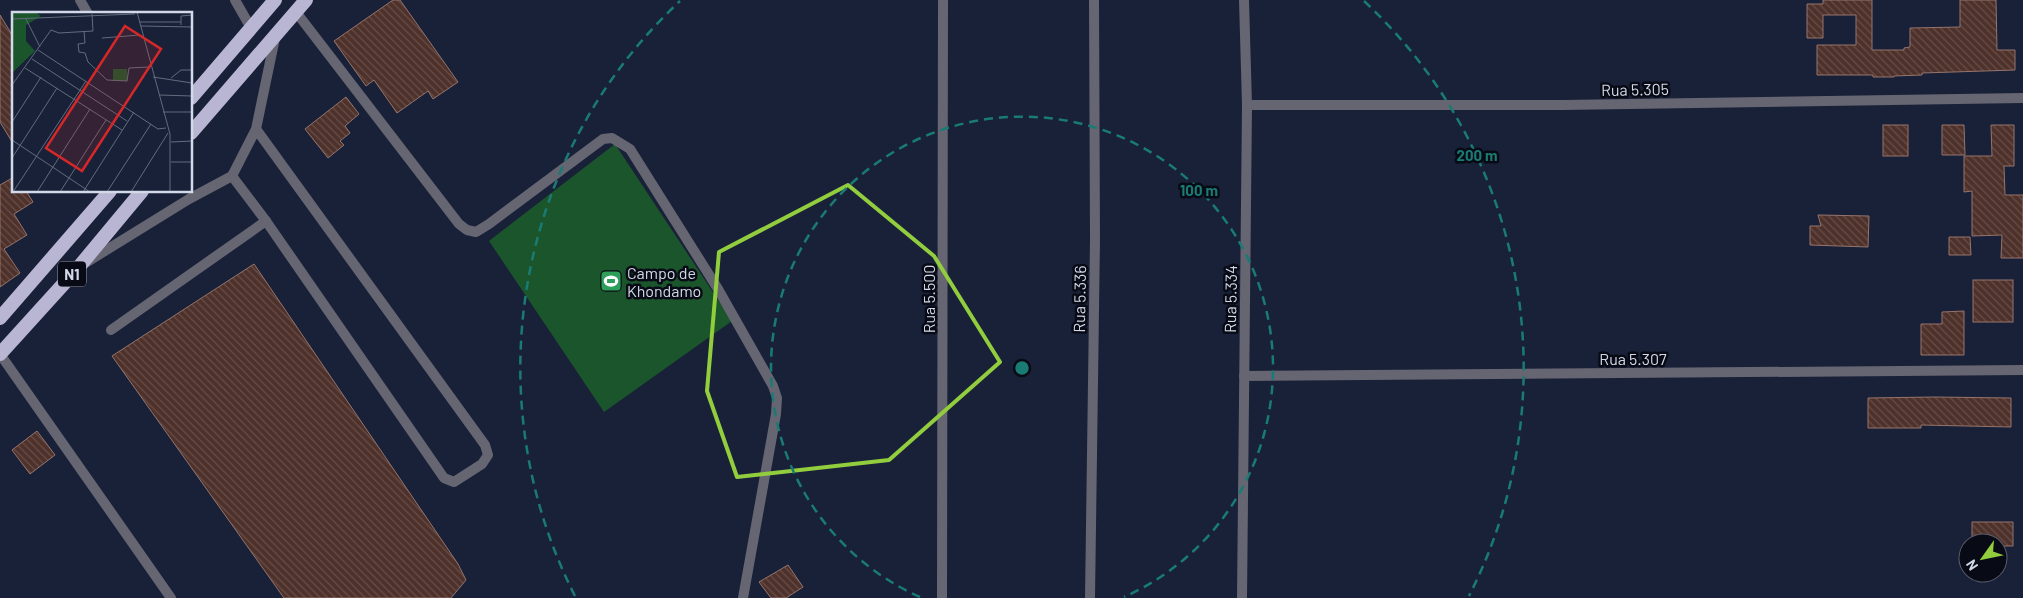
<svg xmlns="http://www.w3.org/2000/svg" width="2023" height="598" font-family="Barlow,sans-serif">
<defs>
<pattern id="building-back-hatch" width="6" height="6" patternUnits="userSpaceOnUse" patternTransform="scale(1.25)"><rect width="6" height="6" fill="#4e312a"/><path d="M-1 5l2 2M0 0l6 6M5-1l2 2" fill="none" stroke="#674e49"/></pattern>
</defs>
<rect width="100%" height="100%" fill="#192138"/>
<!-- green -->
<polygon fill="#1b552c" points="615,144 732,321 604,412 489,241"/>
<!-- building -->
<g fill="url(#building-back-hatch)" stroke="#96746c">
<polygon points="393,0 400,0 458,82 433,99 428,91 397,113 374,80 366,86 334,41"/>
<polygon points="1823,0 1872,0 1872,50 1904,50 1904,48 1910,47 1910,28 1960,27 1960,0 1996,0 1997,50 2015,50 2015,70 1922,73 1922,75 1894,76 1894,77 1873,77 1873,75 1817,75 1817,45 1856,45 1856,15 1823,15 1823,38 1807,38 1807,4 1823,4"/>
<polygon points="0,15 14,38 14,145 0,122"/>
<polygon points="346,97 359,114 345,126 350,133 340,141 344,145 328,158 305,129"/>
<rect x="1883" y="125" width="25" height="31"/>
<polygon points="1942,125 1964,125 1965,155 1942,155"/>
<polygon points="1991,125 2014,125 2014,166 2004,166 2005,195 2023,195 2023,258 2001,258 2002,235 1972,236 1972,191 1964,192 1964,156 1992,156"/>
<polygon points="14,177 14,191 26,191 33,202 14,214 27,235 4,249 20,273 0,287 0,185"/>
<polygon points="1818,215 1869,216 1868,247 1810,245 1810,226 1821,226"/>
<polygon points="1949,237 1970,237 1971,255 1949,255"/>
<polygon points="254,264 458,564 466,580 451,598 284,598 112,356"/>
<rect x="1973" y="280" width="40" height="42"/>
<polygon points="1964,311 1964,355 1921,355 1921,324 1942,324 1942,312"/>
<polygon points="1934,397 2011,398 2011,427 1921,425 1921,428 1868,428 1868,398"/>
<polygon points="37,431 55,455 30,474 12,450"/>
<polygon points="1972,522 2013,522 2013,546 1998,546 1998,543 1972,543"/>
<polygon points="788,565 803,587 786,598 771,598 759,582"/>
</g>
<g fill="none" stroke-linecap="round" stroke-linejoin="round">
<!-- service -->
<g stroke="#666572" stroke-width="10">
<polyline points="80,0 88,14"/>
<polyline points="235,0 251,28"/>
<polyline points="256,129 485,445 488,455 482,464 454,482 444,478 266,221 232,176 256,129 275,38"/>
<polyline points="87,262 189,199 232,176"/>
<polyline points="111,330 266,221"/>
</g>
<!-- minor -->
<g stroke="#666572" stroke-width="10">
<polyline points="296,12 459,224 467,230 476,232 489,224 603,139 612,138 630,149 718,289 773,386 777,398 776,414 743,598"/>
<polyline points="1247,105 1563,105 2023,98"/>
<polyline points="0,354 171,598"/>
<polyline points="1244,376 2023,370"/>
<polyline points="942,598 943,0"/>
<polyline points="1090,598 1095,239 1094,0"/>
<polyline points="1242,598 1247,105 1244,0"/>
</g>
<!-- trunk -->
<g stroke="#b9b6d3" stroke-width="14">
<polyline points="191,98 275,0"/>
<polyline points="191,133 306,0"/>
<polyline points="0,318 110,191"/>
<polyline points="0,354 78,268 142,191"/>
</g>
</g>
<!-- marked area -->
<path fill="none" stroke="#92cd3e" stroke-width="4" stroke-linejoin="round" d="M 848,185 L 934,256 L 1000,362 L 889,460 L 737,477 L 707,391 L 719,252 Z"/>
<!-- distance rings -->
<g fill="none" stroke="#197b74" stroke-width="2.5" stroke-dasharray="9 6">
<path d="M920 597A251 251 0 1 1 1124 597"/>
<path d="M575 596A502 502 0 0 1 680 1M1364 1A502 502 0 0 1 1469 596"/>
</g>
<!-- icons -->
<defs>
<g id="stadium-square" transform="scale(1.125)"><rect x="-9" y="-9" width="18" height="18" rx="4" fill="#2e9e5b" stroke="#080b15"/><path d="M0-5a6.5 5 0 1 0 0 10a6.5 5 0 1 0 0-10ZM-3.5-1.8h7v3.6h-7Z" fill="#fff"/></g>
</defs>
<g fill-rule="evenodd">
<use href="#stadium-square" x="611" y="281"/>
</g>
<g text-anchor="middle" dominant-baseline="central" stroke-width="5" stroke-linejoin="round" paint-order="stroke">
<!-- shield labels -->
<rect fill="#080b15" stroke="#969ba9" stroke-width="1" x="58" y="261.5" width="28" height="25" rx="4"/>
<g font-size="15" font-weight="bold" fill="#d3d9e8">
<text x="72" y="274">N1</text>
</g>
<!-- street labels -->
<g font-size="16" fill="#d3d9e8" stroke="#080b15">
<text transform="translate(1635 89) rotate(-1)">Rua 5.305</text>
<text transform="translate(928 299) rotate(-90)">Rua 5.500</text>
<text transform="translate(1079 299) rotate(-89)">Rua 5.336</text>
<text transform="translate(1230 299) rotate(-89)">Rua 5.334</text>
<text x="1633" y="358">Rua 5.307</text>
</g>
<!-- poi labels -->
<g font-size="16" fill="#d3d9e8" stroke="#080b15" text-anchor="start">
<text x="627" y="272">Campo de<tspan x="627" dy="18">Khondamo</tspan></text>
</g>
</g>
<!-- overview -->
<g transform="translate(12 12)">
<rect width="180" height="180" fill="#192138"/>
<path d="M 101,57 L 115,57 L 116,69 L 101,69 Z" fill="#1b552c"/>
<path d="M 0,0 L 23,0 L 29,4 L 14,13 L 14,29 L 23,39 L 0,61 Z" fill="#1b552c"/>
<path fill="none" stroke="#636b7e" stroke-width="1" d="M 125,0 L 158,122 L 158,180M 0,7 L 123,2M 14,7 L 28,35M 128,10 L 169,10M 169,13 L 169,4 L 180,3M 129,14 L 180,15M 72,19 L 73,31 L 66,32 L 67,40 L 73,41 L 76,50 L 95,68 L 115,69 L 117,56 L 137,55M 90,26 L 128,23M 26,38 L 146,117 L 154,116M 20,47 L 115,109M 13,56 L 110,118M 141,65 L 180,71M 159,66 L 169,58 L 180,58M 0,73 L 39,18 L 47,21 L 81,19 L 80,2M 147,83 L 180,84M 151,100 L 180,100M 0,110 L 29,65M 0,128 L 78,180M 159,130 L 180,129M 0,146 L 45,76M 159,150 L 180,150M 1,180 L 74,69M 25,180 L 78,97M 48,180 L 94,108M 71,180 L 122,100M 95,180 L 139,112M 119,180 L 156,121M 180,180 L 180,159"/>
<path fill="#d62828" fill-opacity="0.15" stroke="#d62828" stroke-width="2.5" d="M 113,14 L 149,37 L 70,159 L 34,136 Z"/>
<rect width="180" height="180" fill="none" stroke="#d3d9e8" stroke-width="2.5"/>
</g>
<circle cx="1022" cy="368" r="8" fill="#197b74" stroke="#080b15" stroke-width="2.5"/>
<g font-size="15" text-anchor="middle" font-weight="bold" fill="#197b74" stroke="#080b15" stroke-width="5" stroke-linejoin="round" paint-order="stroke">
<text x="1477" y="161">200 m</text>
<text x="1199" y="196">100 m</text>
</g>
<!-- north arrow -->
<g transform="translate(1983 558) rotate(237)"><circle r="24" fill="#080b15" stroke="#595d69"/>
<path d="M0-4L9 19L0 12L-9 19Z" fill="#92cd3e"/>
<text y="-8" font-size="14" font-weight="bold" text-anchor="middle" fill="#d3d9e8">N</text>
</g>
</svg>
